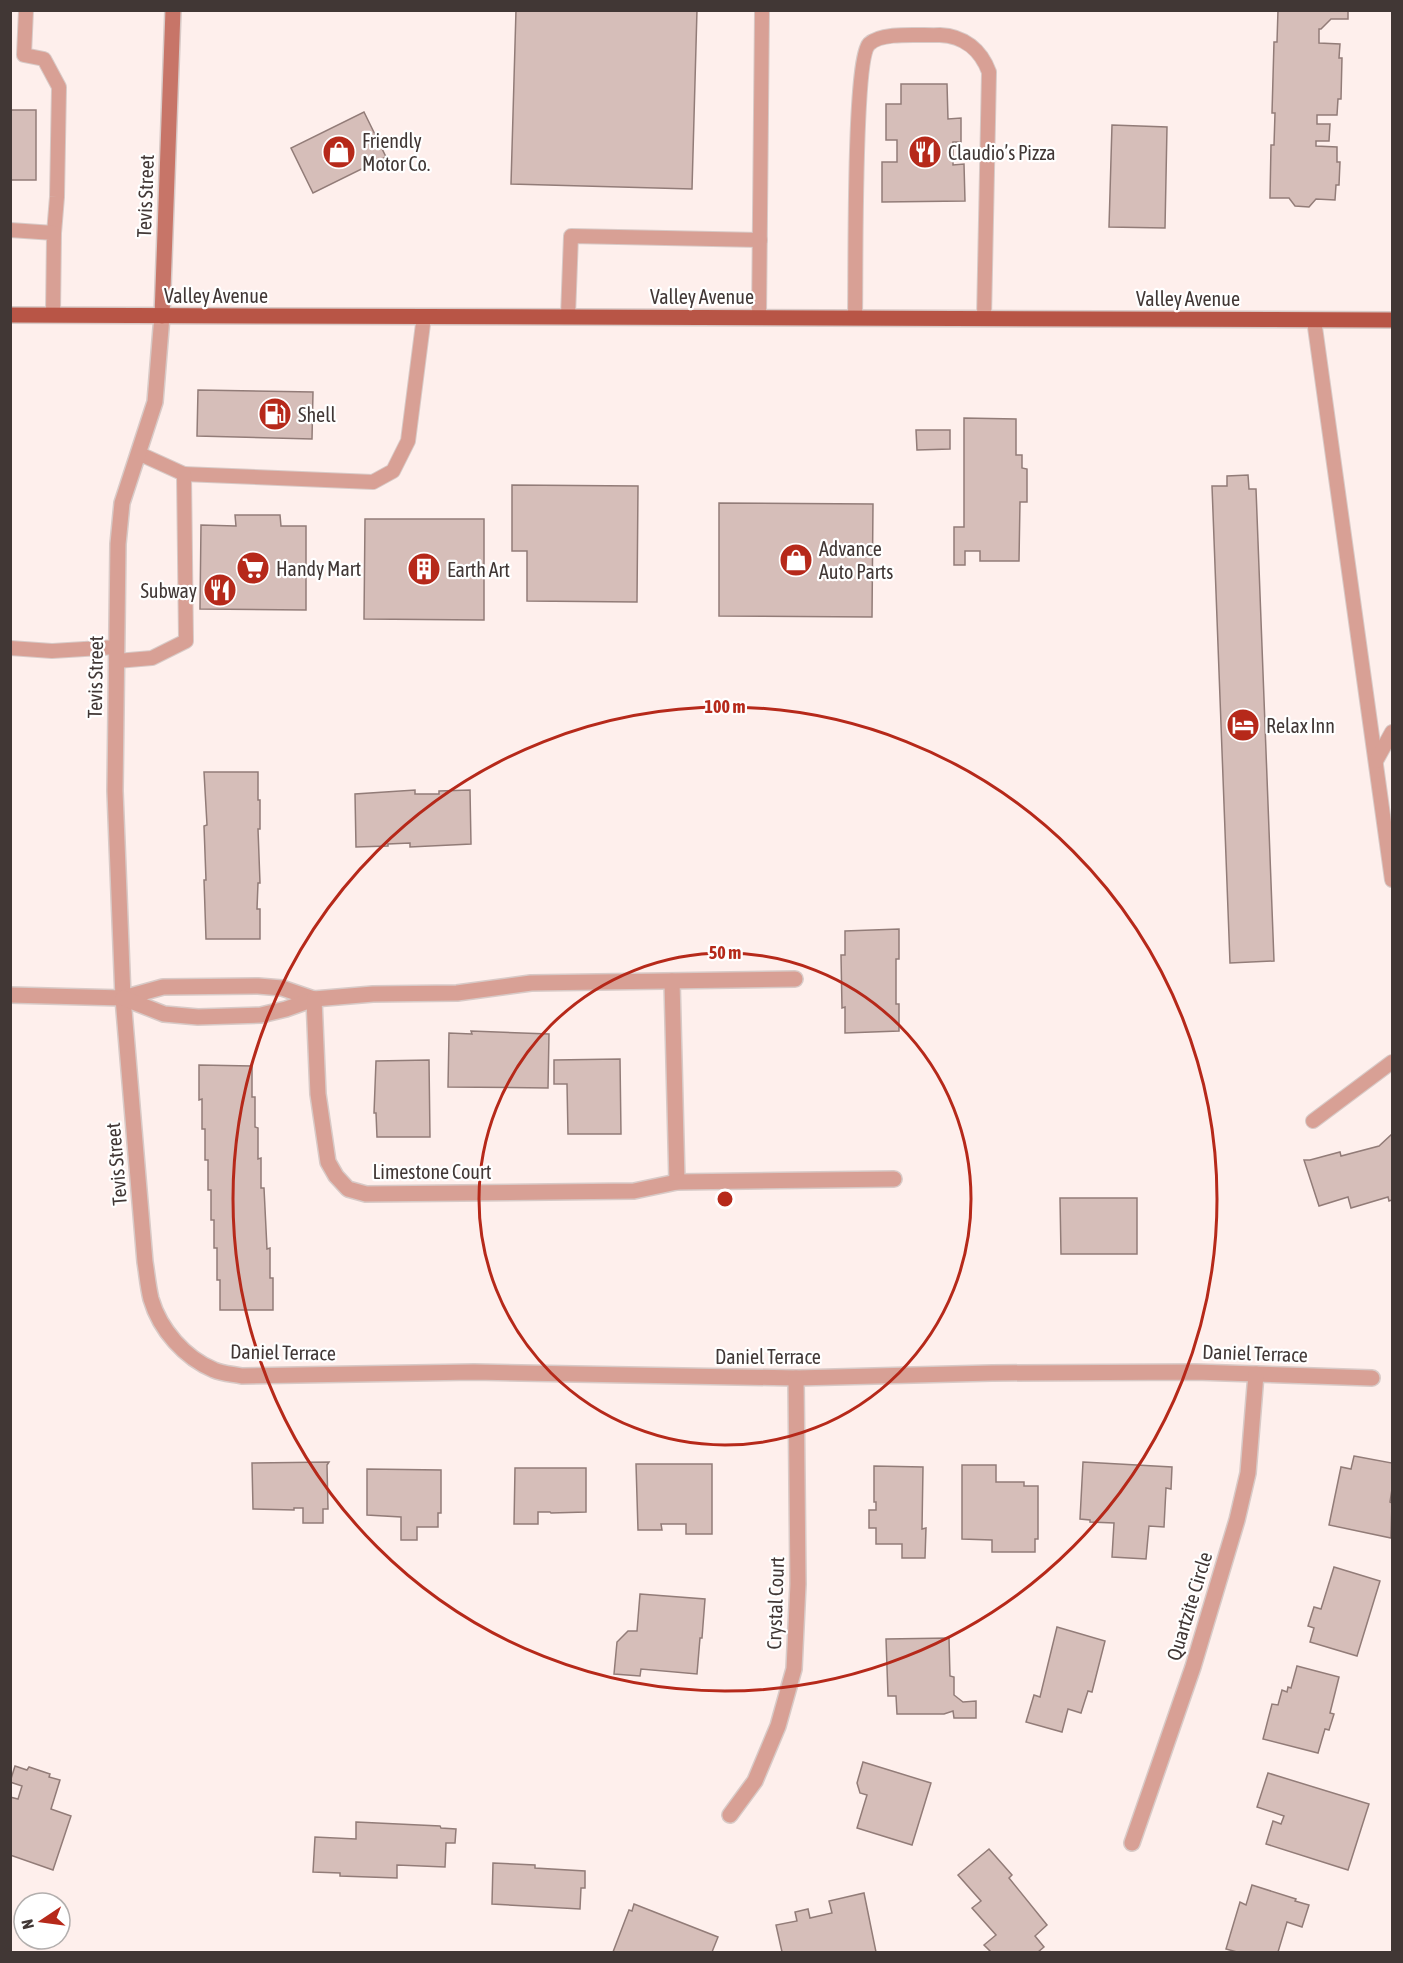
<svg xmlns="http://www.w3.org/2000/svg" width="1403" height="1963" font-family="'Asap Condensed',sans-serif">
<rect width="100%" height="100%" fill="#feefec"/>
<!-- building -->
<g fill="#d6beb9" stroke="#927c78" stroke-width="1.5">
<polygon points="516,10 697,10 692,189 511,184"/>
<polygon points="1278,10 1348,10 1348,19 1331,19 1321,29 1319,29 1319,43 1340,44 1339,58 1342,58 1341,99 1338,99 1337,115 1317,115 1317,124 1330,124 1329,141 1316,141 1316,146 1337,147 1337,162 1340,162 1339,185 1336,185 1335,200 1316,199 1309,207 1295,206 1289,198 1270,198 1271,145 1274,145 1275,113 1272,113 1274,42 1277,42"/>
<polygon points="901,84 947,84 948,119 961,118 961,142 953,142 953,165 964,164 965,201 882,202 882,162 897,162 897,140 886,140 886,104 901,104"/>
<rect x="10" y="110" width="26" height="70"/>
<polygon points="364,112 386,157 313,193 291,148"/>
<polygon points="1112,125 1167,127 1165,228 1109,227"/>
<polygon points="198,390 313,392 312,439 197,436"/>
<polygon points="964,418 1016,419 1016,455 1022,455 1022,468 1027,469 1027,502 1020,502 1019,561 980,561 980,551 965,551 965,565 954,565 954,527 964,527"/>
<polygon points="916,430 950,430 950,449 917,450"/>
<polygon points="1248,475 1249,489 1256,489 1274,961 1230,963 1212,486 1227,486 1227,476"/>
<polygon points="512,485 638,486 637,602 527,601 527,551 512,551"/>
<polygon points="719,503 873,504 872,617 719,616"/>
<polygon points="235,515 280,515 281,526 306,526 306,610 200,609 201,525 236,526"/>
<polygon points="365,519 484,519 484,620 364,619"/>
<polygon points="204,772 258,772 258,800 260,800 260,829 258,829 260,883 258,883 257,909 260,909 260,939 206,939 204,880 206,880 204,826 207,825"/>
<polygon points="415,790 415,794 439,794 439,791 470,790 471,844 410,847 410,843 388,844 388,846 356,847 355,794"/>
<polygon points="899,929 899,959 896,959 896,1004 899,1004 899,1031 845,1033 845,1007 842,1008 841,955 845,955 845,931"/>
<polygon points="471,1031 549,1034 548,1088 448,1087 449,1033 472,1034"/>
<polygon points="620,1059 621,1134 568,1134 567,1084 554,1084 554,1060"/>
<polygon points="429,1060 430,1137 377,1137 376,1113 374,1113 376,1061"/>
<polygon points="199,1065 252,1066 252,1097 255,1097 255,1127 258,1128 258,1159 261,1158 261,1188 264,1188 267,1249 270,1248 270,1278 273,1278 273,1310 220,1310 220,1280 217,1280 217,1248 214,1248 214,1220 211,1220 211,1190 208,1190 208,1160 205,1160 205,1129 202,1129 202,1099 199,1100"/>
<polygon points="1392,1134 1392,1200 1389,1201 1388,1197 1351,1208 1348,1197 1319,1206 1304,1160 1310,1160 1340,1152 1341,1156 1379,1146"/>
<polygon points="1060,1198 1137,1198 1137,1254 1061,1254"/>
<polygon points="1354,1456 1392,1463 1392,1489 1390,1502 1392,1503 1391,1538 1329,1525 1341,1467 1351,1469"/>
<polygon points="329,1462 327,1465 328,1509 323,1509 323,1523 303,1523 303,1508 294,1508 294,1510 253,1509 252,1463"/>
<polygon points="1083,1462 1172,1467 1171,1489 1166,1488 1164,1527 1149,1526 1146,1559 1112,1557 1114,1523 1090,1522 1090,1520 1080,1519"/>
<polygon points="636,1464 712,1464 712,1534 686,1534 686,1524 661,1524 662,1530 638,1530"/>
<polygon points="962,1465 996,1465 996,1482 1024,1482 1024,1486 1038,1486 1038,1539 1035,1539 1035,1552 992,1552 992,1540 962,1539"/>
<polygon points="874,1466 923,1467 922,1529 926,1528 925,1558 902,1558 902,1544 876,1544 876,1528 869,1528 869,1510 876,1510 876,1502 874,1502"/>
<polygon points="515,1468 586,1468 586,1512 551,1513 550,1512 538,1512 538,1524 514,1524"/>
<polygon points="367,1469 441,1470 441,1513 438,1513 438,1527 417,1527 417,1540 401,1540 401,1517 367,1515"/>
<polygon points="1334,1567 1380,1581 1357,1656 1310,1642 1314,1628 1308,1626 1314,1607 1321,1609"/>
<polygon points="640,1594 705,1599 702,1638 700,1638 697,1674 641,1669 640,1676 614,1674 617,1642 628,1631 637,1631"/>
<polygon points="1057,1627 1105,1641 1092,1692 1088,1691 1081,1713 1068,1709 1062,1732 1026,1722 1034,1695 1040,1697"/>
<polygon points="949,1638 950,1676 954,1677 954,1695 963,1702 976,1701 976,1718 954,1718 953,1711 944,1714 897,1714 896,1696 888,1696 886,1639"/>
<polygon points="1297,1666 1339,1677 1330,1713 1334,1714 1329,1730 1325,1729 1318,1753 1263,1739 1272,1704 1278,1705 1282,1690 1287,1692 1288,1687 1291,1688"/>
<polygon points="863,1762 931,1783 912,1845 857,1828 867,1795 860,1793 857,1783"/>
<polygon points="15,1766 27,1770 29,1767 50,1774 49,1777 60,1780 51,1809 71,1816 53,1870 10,1855 10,1797 18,1799 22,1786 10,1782"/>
<polygon points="1268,1773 1369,1804 1348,1870 1266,1844 1273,1821 1281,1824 1284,1816 1257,1807"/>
<polygon points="356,1822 440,1826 441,1828 456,1829 455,1843 446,1843 445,1867 397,1865 397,1878 340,1876 340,1873 313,1872 315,1837 356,1839"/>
<polygon points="989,1849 1012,1875 1009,1878 1047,1925 1035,1936 1044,1947 1038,1952 991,1952 984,1945 996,1935 972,1908 981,1901 958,1875"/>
<polygon points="493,1863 535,1865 535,1868 585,1871 585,1888 581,1888 580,1909 492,1904"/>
<polygon points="1252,1885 1296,1899 1295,1901 1309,1905 1302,1927 1287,1922 1278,1952 1237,1952 1226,1949 1240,1902 1246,1905"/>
<polygon points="864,1893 876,1952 782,1952 776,1925 797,1921 795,1912 808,1909 810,1918 832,1913 829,1901"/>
<polygon points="634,1904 718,1937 712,1952 613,1952 629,1910 632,1911"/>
</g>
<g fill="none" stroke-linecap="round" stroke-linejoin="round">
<!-- lane casing -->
<g stroke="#d8cac7" stroke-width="16">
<g id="lane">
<polyline points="26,10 24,55 44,59 59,87 57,197 54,233"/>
<polyline points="10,230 54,233 53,315"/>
<polyline points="568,316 571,236 760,240"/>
<polyline points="759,318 762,10"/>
<path d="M 855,318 C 856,281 853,61 869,44 C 882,31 922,36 940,35 C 964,36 981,50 989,72 L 984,319"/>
<polyline points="1314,320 1392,880"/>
<polyline points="183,474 373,482 393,471 408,441 424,316"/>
<polyline points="10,648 52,651 117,647"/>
<polyline points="117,661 152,658 186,641 184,474 140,454"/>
<polyline points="1376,761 1392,732"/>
<polyline points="1313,1121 1392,1062"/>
</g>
</g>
<!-- street casing -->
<g stroke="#d8cac7" stroke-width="18">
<g id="street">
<path d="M 162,316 L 155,402 L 122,503 L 118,544 L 115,791 L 123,998 L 145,1262 C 147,1274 148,1287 151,1299 C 160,1330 185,1358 214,1370 C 223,1374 233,1374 242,1376 L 474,1372 L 796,1378 L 992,1373 L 1195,1372 L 1372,1378"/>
<polyline points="672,981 677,1182"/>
<polyline points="10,995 123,998 163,987 258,986 282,988 314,999"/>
<polyline points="123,998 164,1014 198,1017 261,1015 286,1009 314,999 373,994 457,993 531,983 795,979"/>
<polyline points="314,999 318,1094 328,1162 336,1176 348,1189 366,1194 634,1191 677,1182 894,1179"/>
<polyline points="730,1815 755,1781 778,1726 794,1669 798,1584 796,1378"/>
<polyline points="1132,1843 1193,1667 1237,1520 1248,1473 1256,1374"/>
</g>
</g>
<!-- secondary casing -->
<g stroke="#d8cac7" stroke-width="18">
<polyline id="secondary" points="162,316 173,10"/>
</g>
<!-- primary casing -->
<g stroke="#d8cac7" stroke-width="18">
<polyline id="primary" points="10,315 1392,320"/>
</g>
<!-- lane -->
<use href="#lane" stroke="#d8a095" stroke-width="14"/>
<!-- street -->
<use href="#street" stroke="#d8a095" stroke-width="15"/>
<!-- secondary -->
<use href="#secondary" stroke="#c77568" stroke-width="15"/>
<!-- primary -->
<use href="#primary" stroke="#b85546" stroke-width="15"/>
</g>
<!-- distance rings -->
<g fill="none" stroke="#b6291a" stroke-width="3">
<circle cx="725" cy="1199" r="246"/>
<circle cx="725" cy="1199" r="492"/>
</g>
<!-- icons -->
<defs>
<g id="shop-disc" transform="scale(1.725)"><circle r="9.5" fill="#b6291a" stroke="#fff"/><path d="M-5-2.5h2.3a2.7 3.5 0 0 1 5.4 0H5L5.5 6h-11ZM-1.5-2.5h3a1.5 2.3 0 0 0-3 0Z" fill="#fff"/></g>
<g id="restaurant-disc" transform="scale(1.725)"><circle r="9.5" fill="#b6291a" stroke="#fff"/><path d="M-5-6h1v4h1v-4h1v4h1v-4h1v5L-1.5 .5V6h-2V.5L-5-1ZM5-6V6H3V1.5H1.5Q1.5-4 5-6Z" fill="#fff"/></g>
<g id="fuel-disc" transform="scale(1.725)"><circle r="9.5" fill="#b6291a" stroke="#fff"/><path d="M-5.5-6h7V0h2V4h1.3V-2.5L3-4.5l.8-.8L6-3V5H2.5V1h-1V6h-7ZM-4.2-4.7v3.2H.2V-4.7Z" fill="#fff"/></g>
<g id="supermarket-disc" transform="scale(1.725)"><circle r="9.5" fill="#b6291a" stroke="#fff"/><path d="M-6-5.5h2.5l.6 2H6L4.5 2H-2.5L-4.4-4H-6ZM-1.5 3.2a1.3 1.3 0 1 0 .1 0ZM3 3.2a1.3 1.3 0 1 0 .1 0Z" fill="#fff"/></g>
<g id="building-disc" transform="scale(1.725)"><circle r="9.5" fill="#b6291a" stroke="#fff"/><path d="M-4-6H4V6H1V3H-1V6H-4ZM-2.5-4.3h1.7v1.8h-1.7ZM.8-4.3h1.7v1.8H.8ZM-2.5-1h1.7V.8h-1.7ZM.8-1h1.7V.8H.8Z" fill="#fff"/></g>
<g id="hotel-disc" transform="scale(1.725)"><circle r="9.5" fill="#b6291a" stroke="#fff"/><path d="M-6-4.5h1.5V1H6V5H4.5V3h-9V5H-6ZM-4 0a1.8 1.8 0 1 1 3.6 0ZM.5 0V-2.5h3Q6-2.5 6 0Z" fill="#fff"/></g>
</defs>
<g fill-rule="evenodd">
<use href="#shop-disc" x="339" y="152"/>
<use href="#restaurant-disc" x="925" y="152"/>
<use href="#fuel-disc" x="275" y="414"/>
<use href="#shop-disc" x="796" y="560"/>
<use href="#supermarket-disc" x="253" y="568"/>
<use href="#building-disc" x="424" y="569"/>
<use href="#restaurant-disc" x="220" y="590"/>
<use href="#hotel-disc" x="1243" y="725"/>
</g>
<g text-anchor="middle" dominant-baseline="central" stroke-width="4.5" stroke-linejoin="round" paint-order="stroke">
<!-- poi labels -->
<g font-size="20" fill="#413735" stroke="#fff" text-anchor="start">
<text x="362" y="140">Friendly<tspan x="362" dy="23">Motor Co.</tspan></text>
<text x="948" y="152">Claudio’s Pizza</text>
<text x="298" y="414">Shell</text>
<text x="819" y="548">Advance<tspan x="819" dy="23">Auto Parts</tspan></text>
<text x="276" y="568">Handy Mart</text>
<text x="447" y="569">Earth Art</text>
<text x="197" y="590" text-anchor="end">Subway</text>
<text x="1266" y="725">Relax Inn</text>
</g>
<!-- street labels -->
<g font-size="20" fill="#413735" stroke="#fff">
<text transform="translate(145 196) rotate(-88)">Tevis Street</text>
<text x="216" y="295">Valley Avenue</text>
<text x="702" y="296">Valley Avenue</text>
<text x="1188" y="298">Valley Avenue</text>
<text transform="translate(95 677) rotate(-89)">Tevis Street</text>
<text transform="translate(116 1164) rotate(-95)">Tevis Street</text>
<text x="432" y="1171">Limestone Court</text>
<text transform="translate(283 1352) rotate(1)">Daniel Terrace</text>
<text transform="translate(1255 1353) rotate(2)">Daniel Terrace</text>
<text x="768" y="1356">Daniel Terrace</text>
<text transform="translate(775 1603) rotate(-88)">Crystal Court</text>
<text transform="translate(1189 1606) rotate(-73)">Quartzite Circle</text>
</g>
</g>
<circle cx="725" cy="1199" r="9" fill="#b6291a" stroke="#fff" stroke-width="3"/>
<g font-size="18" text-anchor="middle" font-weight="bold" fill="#b6291a" stroke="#fff" stroke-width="4.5" stroke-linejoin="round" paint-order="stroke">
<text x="725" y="713">100 m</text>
<text x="725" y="959">50 m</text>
</g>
<!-- border -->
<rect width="1403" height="1963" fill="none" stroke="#413735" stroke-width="24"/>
<!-- north arrow -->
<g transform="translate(42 1921) rotate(257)"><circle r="28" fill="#ffffff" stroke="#b3afae" stroke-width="1.5"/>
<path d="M0-4.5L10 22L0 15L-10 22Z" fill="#b6291a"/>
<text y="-9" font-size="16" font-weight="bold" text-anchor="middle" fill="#413735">N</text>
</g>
</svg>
